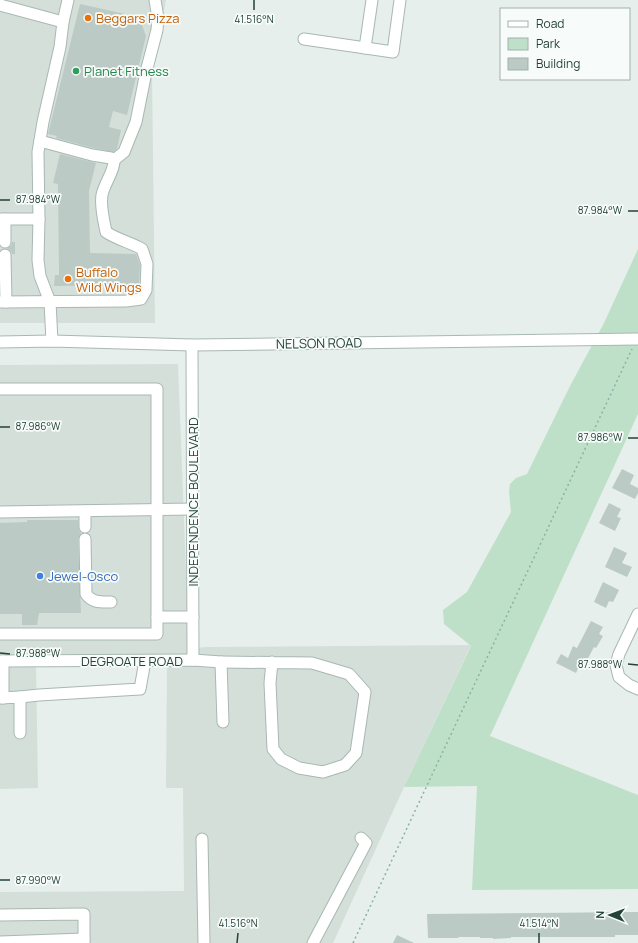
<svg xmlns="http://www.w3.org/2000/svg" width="638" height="943" font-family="Manrope,sans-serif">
<rect width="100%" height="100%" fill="#e6efeb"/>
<!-- built -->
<g fill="#d4dfda">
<polygon points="0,0 166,0 152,73 155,323 0,323"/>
<polygon points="178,364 189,648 208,647 471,645 404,787 333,943 0,943 0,892 184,891 183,788 166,788 167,665 0,657 0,365"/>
<polygon points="0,664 36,664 38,788 0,789"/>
</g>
<!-- green -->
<polygon fill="#bfe0c8" points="638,249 638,414 490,736 638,795 638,889 472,890 477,786 404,787 471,646 444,624 443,610 467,592 511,512 509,491 510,484 516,478 527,474 570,386 604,323"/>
<!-- building -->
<g fill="#bbcac4">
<polygon points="80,4 139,17 146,36 127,115 113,111 109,127 121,130 117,149 113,152 93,148 56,138 57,136 48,134"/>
<polygon points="60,154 96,163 89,191 90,253 136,254 140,265 139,285 54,286 55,275 59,275 58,184 53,183"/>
<polygon points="12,242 15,242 15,254 12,254 11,251 7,248 11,246"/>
<polygon points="622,469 634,475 630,484 638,488 638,493 635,499 612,488"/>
<polygon points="609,503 621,509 617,517 621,518 615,531 599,523"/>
<polygon points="27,520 78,520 79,530 81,533 78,539 81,613 39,613 37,625 22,625 22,614 0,614 0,523 27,522"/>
<polygon points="614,547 627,553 622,563 632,567 627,577 605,567"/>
<polygon points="603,582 619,590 613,602 609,601 606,608 594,602"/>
<polygon points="591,621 603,627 599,634 603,636 596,648 594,647 585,664 581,662 576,673 556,663 561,654 568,658 573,646 577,648"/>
<polygon points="638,912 638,935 615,935 615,937 511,937 511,938 493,939 493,938 480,938 480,937 458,937 459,938 428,938 427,914"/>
<polygon points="397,935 414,943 393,943"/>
</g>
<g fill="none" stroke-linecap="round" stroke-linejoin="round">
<!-- minor casing -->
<g stroke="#a8b8b2" stroke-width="13">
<g id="minor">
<polyline points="0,5 63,22 60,47 43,122 38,152 39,219 38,260 40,276 50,302 52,341"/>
<polyline points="63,22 68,0"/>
<polyline points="304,39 393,52 400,0"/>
<polyline points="365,48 372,0"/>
<polyline points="114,160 124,152 136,122 146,72 157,30 158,18 155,0"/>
<polyline points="0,219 39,219"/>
<polyline points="5,219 5,242"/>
<polyline points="5,255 6,302"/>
<path d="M 0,302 L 126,301 L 141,299 L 146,290 L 147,264 L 142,249 C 130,242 118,240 106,232 C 104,221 100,207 102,195 C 104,184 115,170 114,160 L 111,158 L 92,155 L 40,141"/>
<polyline points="0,342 52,341 192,345 638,339"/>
<polyline points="192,345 193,660"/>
<polyline points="0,389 157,389 157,617"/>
<polyline points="85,511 85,527"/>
<polyline points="0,512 193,509"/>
<path d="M 85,539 L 86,594 C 92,603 101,602 111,602"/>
<polyline points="638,614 619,654 616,665 619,677 629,685 638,689"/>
<polyline points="0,634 157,634 157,617 193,617"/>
<polyline points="0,661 193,660 221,662 223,722"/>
<polyline points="3,661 3,698"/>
<polyline points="221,662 312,663 349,674 365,692 356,753 345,765 323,772 299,768 281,759 273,749 270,683 272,662"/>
<polyline points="20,697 39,695 140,689 145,661"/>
<polyline points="0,698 20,697 20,733"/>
<polyline points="202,839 204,943"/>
<polyline points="0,915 84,914 84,943"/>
<polyline points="0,942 84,939"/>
<polyline points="313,943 366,843 361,838"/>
</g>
</g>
<!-- path -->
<polyline stroke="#86b3a5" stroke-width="1.5" stroke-dasharray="2 3" stroke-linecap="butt" points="353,943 632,349"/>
<!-- minor -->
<use href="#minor" stroke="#fff" stroke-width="11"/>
</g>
<!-- ticks -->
<path fill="none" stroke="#24423a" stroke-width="1.5" d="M 254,10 L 254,0M 0,200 L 10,200M 628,211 L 638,211M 0,427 L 10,427M 628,438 L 638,438M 0,653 L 10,654M 628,664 L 638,665M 0,880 L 10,880M 237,943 L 238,933M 539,943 L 539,933"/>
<!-- markers -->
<g fill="#e8710a" stroke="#f7fbf9" stroke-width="1.5">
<circle cx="88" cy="18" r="4"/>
<circle cx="68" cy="279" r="4"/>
</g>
<circle fill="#2e9e5b" stroke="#f7fbf9" stroke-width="1.5" cx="76" cy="71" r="4"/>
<circle fill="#3f7fe0" stroke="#f7fbf9" stroke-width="1.5" cx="40" cy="576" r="4"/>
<g text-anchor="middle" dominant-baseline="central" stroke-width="3.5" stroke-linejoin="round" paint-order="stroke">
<!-- food labels -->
<g font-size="13" fill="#c56008" stroke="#f7fbf9" text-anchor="start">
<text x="96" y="18">Beggars Pizza</text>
<text x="76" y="272">Buffalo<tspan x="76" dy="15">Wild Wings</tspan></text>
</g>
<!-- leisure labels -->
<g font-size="13" fill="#27864d" stroke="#f7fbf9" text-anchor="start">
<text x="84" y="71">Planet Fitness</text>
</g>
<!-- street labels -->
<g font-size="13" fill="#24423a" stroke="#f7fbf9">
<text transform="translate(319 343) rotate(-1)">NELSON ROAD</text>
<text transform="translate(193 502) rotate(-90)">INDEPENDENCE BOULEVARD</text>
<text x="132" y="661">DEGROATE ROAD</text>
</g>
<!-- shop labels -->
<g font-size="13" fill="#366cbe" stroke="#f7fbf9" text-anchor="start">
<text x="48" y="576">Jewel-Osco</text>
</g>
</g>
<g font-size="10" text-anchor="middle" fill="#24423a" stroke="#f7fbf9" stroke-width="3.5" stroke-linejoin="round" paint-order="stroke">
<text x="254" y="23">41.516°N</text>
<text x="38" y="203">87.984°W</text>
<text x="600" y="214">87.984°W</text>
<text x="38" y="430">87.986°W</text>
<text x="600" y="441">87.986°W</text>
<text x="38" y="657">87.988°W</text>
<text x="600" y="668">87.988°W</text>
<text x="38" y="884">87.990°W</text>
<text x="238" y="927">41.516°N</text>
<text x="539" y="927">41.514°N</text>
</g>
<!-- legend -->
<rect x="500" y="8" width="130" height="72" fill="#f7fbf9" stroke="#a3b1ad"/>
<rect x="508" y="21" width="20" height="6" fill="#ffffff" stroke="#a3b1ad"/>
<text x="536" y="28" font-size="12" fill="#24423a">Road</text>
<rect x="508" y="38" width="20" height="12" fill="#bfe0c8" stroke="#a3b1ad"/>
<text x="536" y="48" font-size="12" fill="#24423a">Park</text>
<rect x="508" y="58" width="20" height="12" fill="#bbcac4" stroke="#a3b1ad"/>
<text x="536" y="68" font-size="12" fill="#24423a">Building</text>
<!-- north arrow -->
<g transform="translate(610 915) rotate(271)" stroke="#f7fbf9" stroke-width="3" paint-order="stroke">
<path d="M0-3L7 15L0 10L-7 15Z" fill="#24423a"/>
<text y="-6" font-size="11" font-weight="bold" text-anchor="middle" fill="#24423a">N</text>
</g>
</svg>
